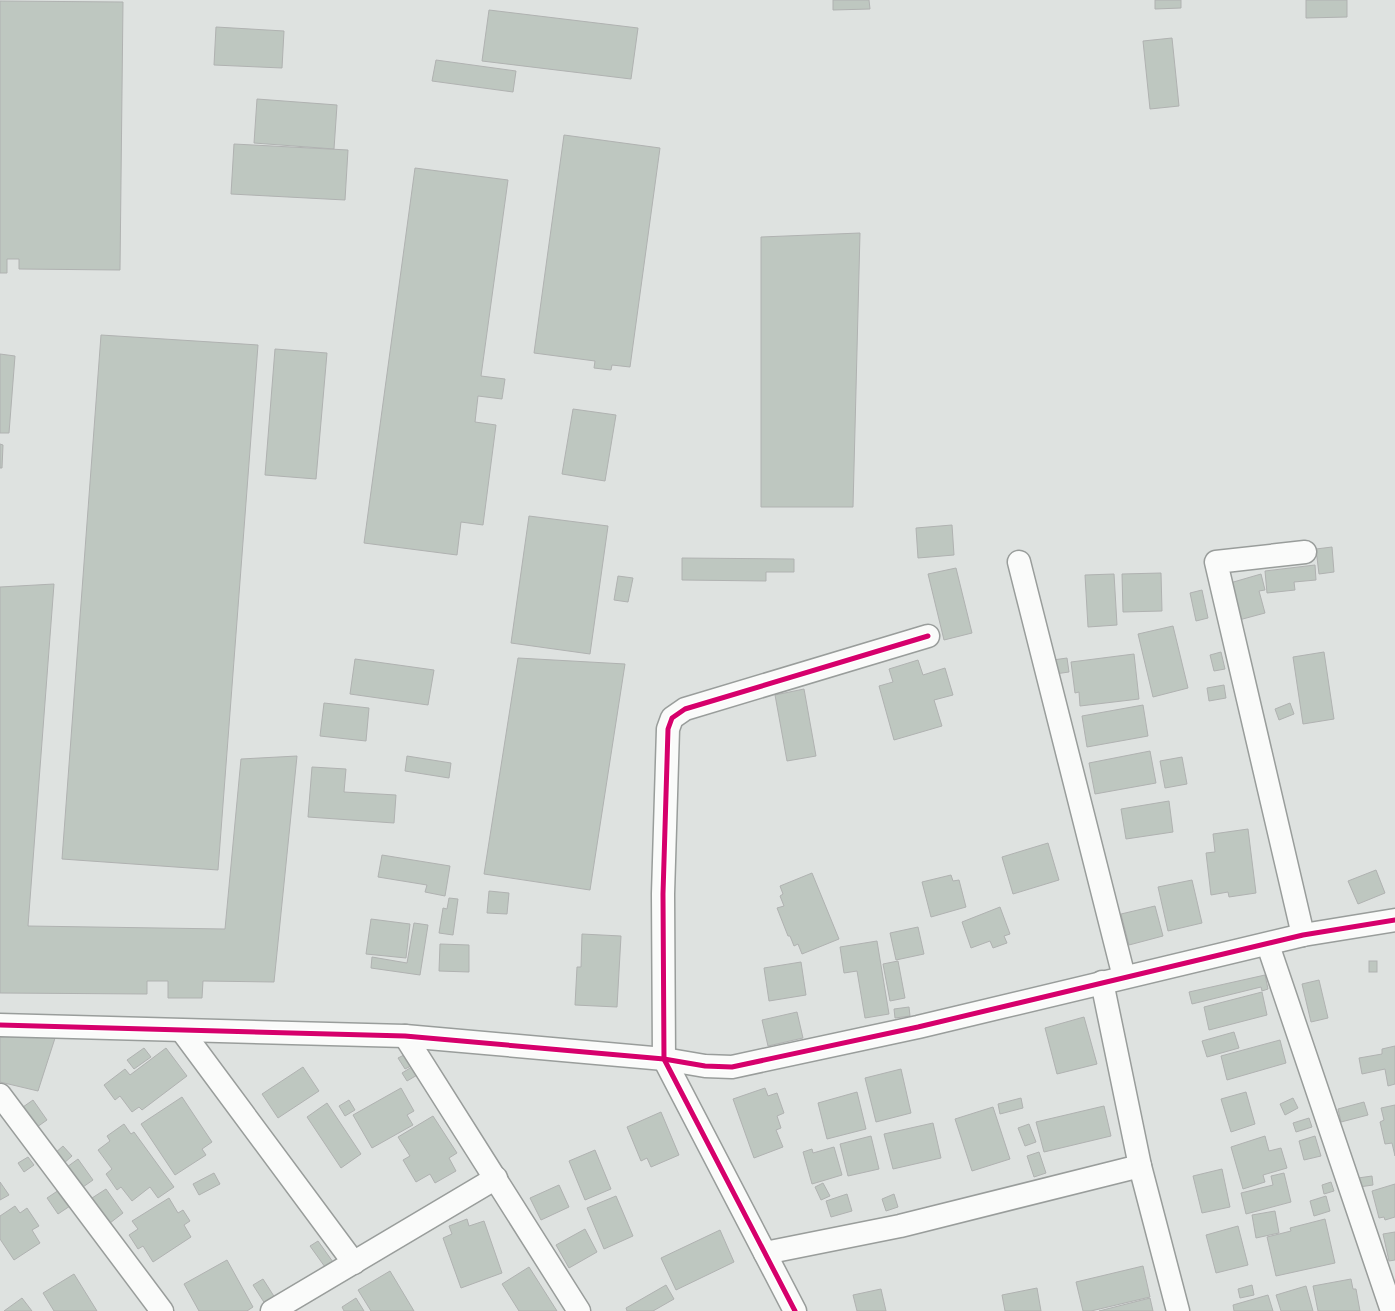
<svg xmlns="http://www.w3.org/2000/svg" width="1395" height="1311" font-family="Ubuntu,sans-serif">
<rect width="100%" height="100%" fill="#dee2e0"/>
<!-- building -->
<g fill="#bec7c0" stroke="#b0b2b1">
<polygon points="833,0 869,0 870,9 833,10"/>
<polygon points="1155,0 1181,0 1181,8 1155,9"/>
<polygon points="1306,0 1347,0 1347,17 1306,18"/>
<polygon points="0,1 123,2 120,270 19,269 19,259 7,259 7,273 0,273"/>
<polygon points="489,10 638,28 631,79 482,61"/>
<polygon points="216,27 284,31 282,68 214,65"/>
<polygon points="1172,38 1179,106 1150,109 1143,41"/>
<polygon points="436,60 516,71 513,92 432,81"/>
<polygon points="257,99 337,105 334,149 254,143"/>
<polygon points="564,135 660,148 630,367 612,365 611,370 594,368 595,361 534,353"/>
<polygon points="234,144 348,150 345,200 231,194"/>
<polygon points="415,168 508,180 481,376 505,379 502,399 478,396 475,422 496,425 483,525 461,522 457,555 364,543"/>
<polygon points="860,233 853,507 761,507 761,237"/>
<polygon points="101,335 258,345 218,870 62,859"/>
<polygon points="275,349 327,353 316,479 265,475"/>
<polygon points="0,354 15,356 9,433 0,433"/>
<polygon points="573,409 616,415 605,481 562,474"/>
<polygon points="0,444 3,445 2,468 0,468"/>
<polygon points="529,516 608,526 590,654 511,643"/>
<polygon points="952,525 954,555 918,558 916,528"/>
<polygon points="1332,547 1334,572 1319,574 1316,549"/>
<polygon points="682,558 794,559 794,572 766,572 766,581 682,580"/>
<polygon points="1315,565 1316,580 1294,582 1295,590 1267,593 1265,571"/>
<polygon points="956,568 972,633 944,640 928,574"/>
<polygon points="1161,573 1162,611 1123,612 1122,574"/>
<polygon points="1114,574 1117,625 1088,627 1085,575"/>
<polygon points="1261,574 1265,590 1259,591 1265,613 1239,620 1230,583"/>
<polygon points="618,576 633,578 628,602 614,600"/>
<polygon points="54,584 28,926 225,929 241,759 297,756 274,982 203,981 202,998 168,998 168,981 147,981 147,994 0,993 0,587"/>
<polygon points="1202,590 1208,618 1196,621 1190,593"/>
<polygon points="1173,626 1188,688 1153,697 1138,634"/>
<polygon points="1221,652 1225,669 1214,671 1210,655"/>
<polygon points="1324,652 1334,719 1303,724 1293,657"/>
<polygon points="1134,654 1139,699 1080,706 1079,692 1075,693 1071,662"/>
<polygon points="518,658 625,664 590,890 484,874"/>
<polygon points="1067,658 1069,672 1055,674 1053,660"/>
<polygon points="355,659 434,670 428,705 350,694"/>
<polygon points="918,660 923,675 945,668 953,695 934,700 942,726 894,740 879,686 893,682 889,669"/>
<polygon points="1224,685 1226,698 1209,701 1207,688"/>
<polygon points="804,689 816,756 787,761 775,695"/>
<polygon points="324,703 369,708 366,741 320,736"/>
<polygon points="1290,703 1294,714 1279,720 1275,709"/>
<polygon points="1143,705 1148,736 1087,747 1082,716"/>
<polygon points="1150,751 1156,783 1095,794 1089,763"/>
<polygon points="407,756 451,763 449,778 405,771"/>
<polygon points="1182,757 1187,784 1165,788 1160,761"/>
<polygon points="312,767 346,769 344,792 396,795 394,823 308,817"/>
<polygon points="1169,801 1173,832 1126,839 1121,809"/>
<polygon points="1248,829 1256,893 1229,897 1228,892 1211,895 1206,853 1215,852 1213,834"/>
<polygon points="1048,843 1059,880 1013,894 1002,857"/>
<polygon points="382,855 450,866 445,896 425,892 427,885 378,877"/>
<polygon points="1376,870 1385,893 1358,904 1348,881"/>
<polygon points="812,873 839,939 802,954 798,944 794,946 790,936 788,936 777,908 784,906 780,896 783,894 780,886"/>
<polygon points="951,875 953,881 959,880 966,907 931,917 922,882"/>
<polygon points="1192,880 1202,923 1168,931 1158,887"/>
<polygon points="489,891 509,893 507,914 487,913"/>
<polygon points="449,898 458,899 453,935 439,933 443,908 447,909"/>
<polygon points="1155,906 1163,936 1129,945 1121,914"/>
<polygon points="1000,907 1010,934 1004,936 1007,943 993,948 990,941 971,948 962,922"/>
<polygon points="371,919 410,924 406,958 366,954"/>
<polygon points="414,923 428,925 420,975 371,968 372,957 407,963"/>
<polygon points="918,927 924,954 896,960 890,933"/>
<polygon points="582,934 621,936 617,1007 575,1005 577,967 581,967"/>
<polygon points="877,941 889,1014 865,1018 857,971 844,973 840,947"/>
<polygon points="440,944 469,945 469,972 439,971"/>
<polygon points="898,961 905,998 890,1001 883,964"/>
<rect x="1369" y="961" width="8" height="11"/>
<polygon points="801,962 806,995 769,1001 764,968"/>
<polygon points="1265,975 1268,989 1262,991 1261,987 1192,1004 1189,992"/>
<polygon points="1319,980 1328,1018 1311,1022 1302,984"/>
<polygon points="1262,992 1267,1015 1209,1030 1204,1007"/>
<polygon points="909,1007 910,1016 895,1018 894,1009"/>
<polygon points="797,1012 803,1038 768,1046 762,1020"/>
<polygon points="1084,1017 1097,1064 1057,1074 1045,1028"/>
<polygon points="1234,1032 1239,1048 1207,1057 1202,1041"/>
<polygon points="56,1035 38,1091 0,1082 0,1037"/>
<polygon points="1280,1040 1286,1063 1227,1080 1221,1056"/>
<polygon points="1395,1046 1395,1084 1388,1086 1385,1069 1362,1074 1359,1058 1382,1054 1382,1049"/>
<polygon points="144,1048 151,1057 134,1069 127,1060"/>
<polygon points="166,1048 187,1076 142,1110 139,1107 132,1112 120,1096 115,1100 104,1085 125,1069 130,1075"/>
<polygon points="406,1054 413,1065 405,1069 398,1058"/>
<polygon points="415,1065 419,1074 407,1081 402,1073"/>
<polygon points="303,1067 319,1091 278,1118 262,1094"/>
<polygon points="901,1069 911,1113 876,1122 865,1078"/>
<polygon points="401,1088 414,1111 407,1115 413,1125 372,1148 353,1115"/>
<polygon points="765,1088 768,1096 777,1093 784,1113 777,1116 781,1128 776,1130 783,1147 754,1158 733,1099"/>
<polygon points="857,1092 866,1129 827,1139 818,1103"/>
<polygon points="1246,1092 1255,1124 1231,1132 1221,1099"/>
<polygon points="182,1097 212,1142 202,1149 206,1155 175,1175 141,1124"/>
<polygon points="1021,1098 1023,1108 1000,1114 998,1104"/>
<polygon points="1293,1098 1298,1108 1285,1115 1280,1104"/>
<polygon points="33,1100 47,1120 37,1127 23,1107"/>
<polygon points="349,1100 355,1110 345,1116 339,1106"/>
<polygon points="1364,1102 1368,1115 1341,1122 1338,1109"/>
<polygon points="327,1103 361,1154 341,1168 307,1117"/>
<polygon points="1395,1105 1395,1156 1392,1143 1385,1144 1380,1122 1384,1120 1381,1108"/>
<polygon points="1104,1106 1111,1136 1044,1152 1036,1122"/>
<polygon points="993,1107 1010,1159 972,1171 955,1119"/>
<polygon points="661,1112 679,1155 651,1167 647,1158 641,1161 627,1127"/>
<polygon points="433,1116 457,1153 449,1158 456,1171 435,1183 430,1174 416,1182 403,1160 410,1156 398,1137"/>
<polygon points="1309,1118 1312,1127 1296,1132 1293,1123"/>
<polygon points="933,1123 941,1158 893,1169 884,1134"/>
<polygon points="124,1124 131,1134 134,1132 174,1187 158,1198 150,1187 132,1201 121,1187 117,1190 106,1174 112,1169 98,1150 110,1141 107,1136"/>
<polygon points="1029,1124 1036,1142 1025,1146 1018,1128"/>
<polygon points="871,1136 879,1169 848,1176 840,1144"/>
<polygon points="1265,1136 1269,1151 1281,1148 1287,1168 1263,1175 1265,1182 1243,1189 1231,1147"/>
<polygon points="1315,1136 1321,1156 1304,1160 1299,1141"/>
<polygon points="63,1146 72,1156 63,1164 54,1154"/>
<polygon points="834,1147 842,1175 812,1184 803,1152 812,1149 813,1153"/>
<polygon points="595,1150 611,1189 585,1200 569,1161"/>
<polygon points="1039,1152 1046,1173 1034,1177 1027,1156"/>
<polygon points="28,1157 34,1165 24,1172 18,1163"/>
<polygon points="78,1159 93,1180 83,1187 67,1167"/>
<polygon points="1222,1169 1230,1207 1202,1213 1193,1176"/>
<polygon points="214,1173 220,1184 199,1195 193,1184"/>
<polygon points="1284,1173 1291,1202 1246,1214 1241,1193 1273,1185 1271,1176"/>
<polygon points="1372,1176 1373,1185 1359,1187 1358,1178"/>
<polygon points="0,1182 9,1195 0,1200"/>
<polygon points="1331,1182 1334,1191 1324,1194 1322,1185"/>
<polygon points="823,1183 830,1196 821,1200 815,1187"/>
<polygon points="1395,1184 1395,1217 1385,1220 1384,1217 1379,1218 1372,1191"/>
<polygon points="559,1185 569,1207 541,1220 530,1198"/>
<polygon points="106,1189 123,1213 110,1223 92,1198"/>
<polygon points="59,1190 70,1206 58,1214 47,1198"/>
<polygon points="847,1194 852,1211 831,1217 826,1201"/>
<polygon points="894,1194 898,1207 886,1211 882,1199"/>
<polygon points="616,1196 633,1236 604,1249 587,1208"/>
<polygon points="1326,1196 1330,1211 1314,1216 1310,1201"/>
<polygon points="169,1198 178,1213 183,1210 190,1221 184,1225 191,1237 153,1262 143,1246 138,1249 129,1235 138,1229 132,1221"/>
<polygon points="15,1206 20,1213 27,1208 39,1226 32,1230 40,1243 14,1260 0,1239 0,1216"/>
<polygon points="1275,1211 1279,1233 1256,1238 1252,1215"/>
<polygon points="467,1219 469,1226 484,1221 502,1273 461,1288 443,1238 452,1234 449,1226"/>
<polygon points="1325,1219 1335,1263 1276,1276 1267,1237 1291,1231 1290,1228"/>
<polygon points="1238,1226 1248,1265 1216,1273 1206,1235"/>
<polygon points="585,1229 597,1252 569,1268 556,1245"/>
<polygon points="720,1230 734,1262 676,1290 661,1258"/>
<polygon points="1395,1232 1395,1260 1389,1261 1383,1234"/>
<polygon points="318,1241 333,1262 325,1267 310,1246"/>
<polygon points="227,1260 253,1307 247,1311 199,1311 184,1284"/>
<polygon points="1143,1266 1150,1297 1091,1311 1083,1311 1076,1282"/>
<polygon points="529,1267 557,1311 519,1311 502,1284"/>
<polygon points="390,1271 414,1311 371,1311 358,1290"/>
<polygon points="74,1274 97,1311 54,1311 43,1293"/>
<polygon points="263,1279 277,1301 267,1307 253,1285"/>
<polygon points="1351,1279 1353,1289 1356,1289 1360,1311 1318,1311 1313,1286"/>
<polygon points="666,1285 674,1299 653,1311 627,1311 626,1308"/>
<polygon points="1252,1285 1254,1295 1240,1298 1238,1289"/>
<polygon points="1306,1286 1313,1311 1281,1311 1276,1295"/>
<polygon points="1037,1288 1041,1311 1005,1311 1002,1295"/>
<polygon points="881,1289 886,1311 857,1311 853,1295"/>
<polygon points="1268,1295 1273,1311 1234,1311 1233,1305"/>
<polygon points="22,1298 32,1311 4,1311"/>
<polygon points="356,1298 364,1311 344,1311 342,1307"/>
<polygon points="1150,1298 1153,1311 1099,1311"/>
</g>
<g fill="none" stroke-linecap="round" stroke-linejoin="round">
<!-- minor casing -->
<g stroke="#999d9b" stroke-width="25">
<g id="minor">
<polyline points="1019,562 1124,977"/>
<polyline points="1303,935 1216,562 1305,552"/>
<polyline points="1268,945 1392,1311"/>
<polyline points="1102,982 1140,1166 1178,1311"/>
<polyline points="0,1025 405,1036 664,1059 705,1066 732,1067 918,1027 1303,935 1395,920"/>
<polyline points="182,1031 354,1263"/>
<polyline points="405,1036 579,1311"/>
<polyline points="0,1095 162,1311"/>
<polyline points="765,1253 900,1226 1140,1166"/>
<polyline points="272,1311 496,1178"/>
<polyline points="795,1311 664,1059 663,894 668,729 672,718 685,709 928,636"/>
</g>
</g>
<!-- minor -->
<use href="#minor" stroke="#fafbfa" stroke-width="22"/>
<!-- cycleway casing -->
<g stroke="#fff" stroke-width="8">
<g id="cycleway">
<polyline points="0,1025 405,1036 664,1059 705,1066 732,1067 918,1027 1303,935 1395,920"/>
<polyline points="795,1311 664,1059 663,894 668,729 672,718 685,709 928,636"/>
</g>
</g>
<!-- cycleway -->
<use href="#cycleway" stroke="#d6006c" stroke-width="5"/>
</g>
</svg>
